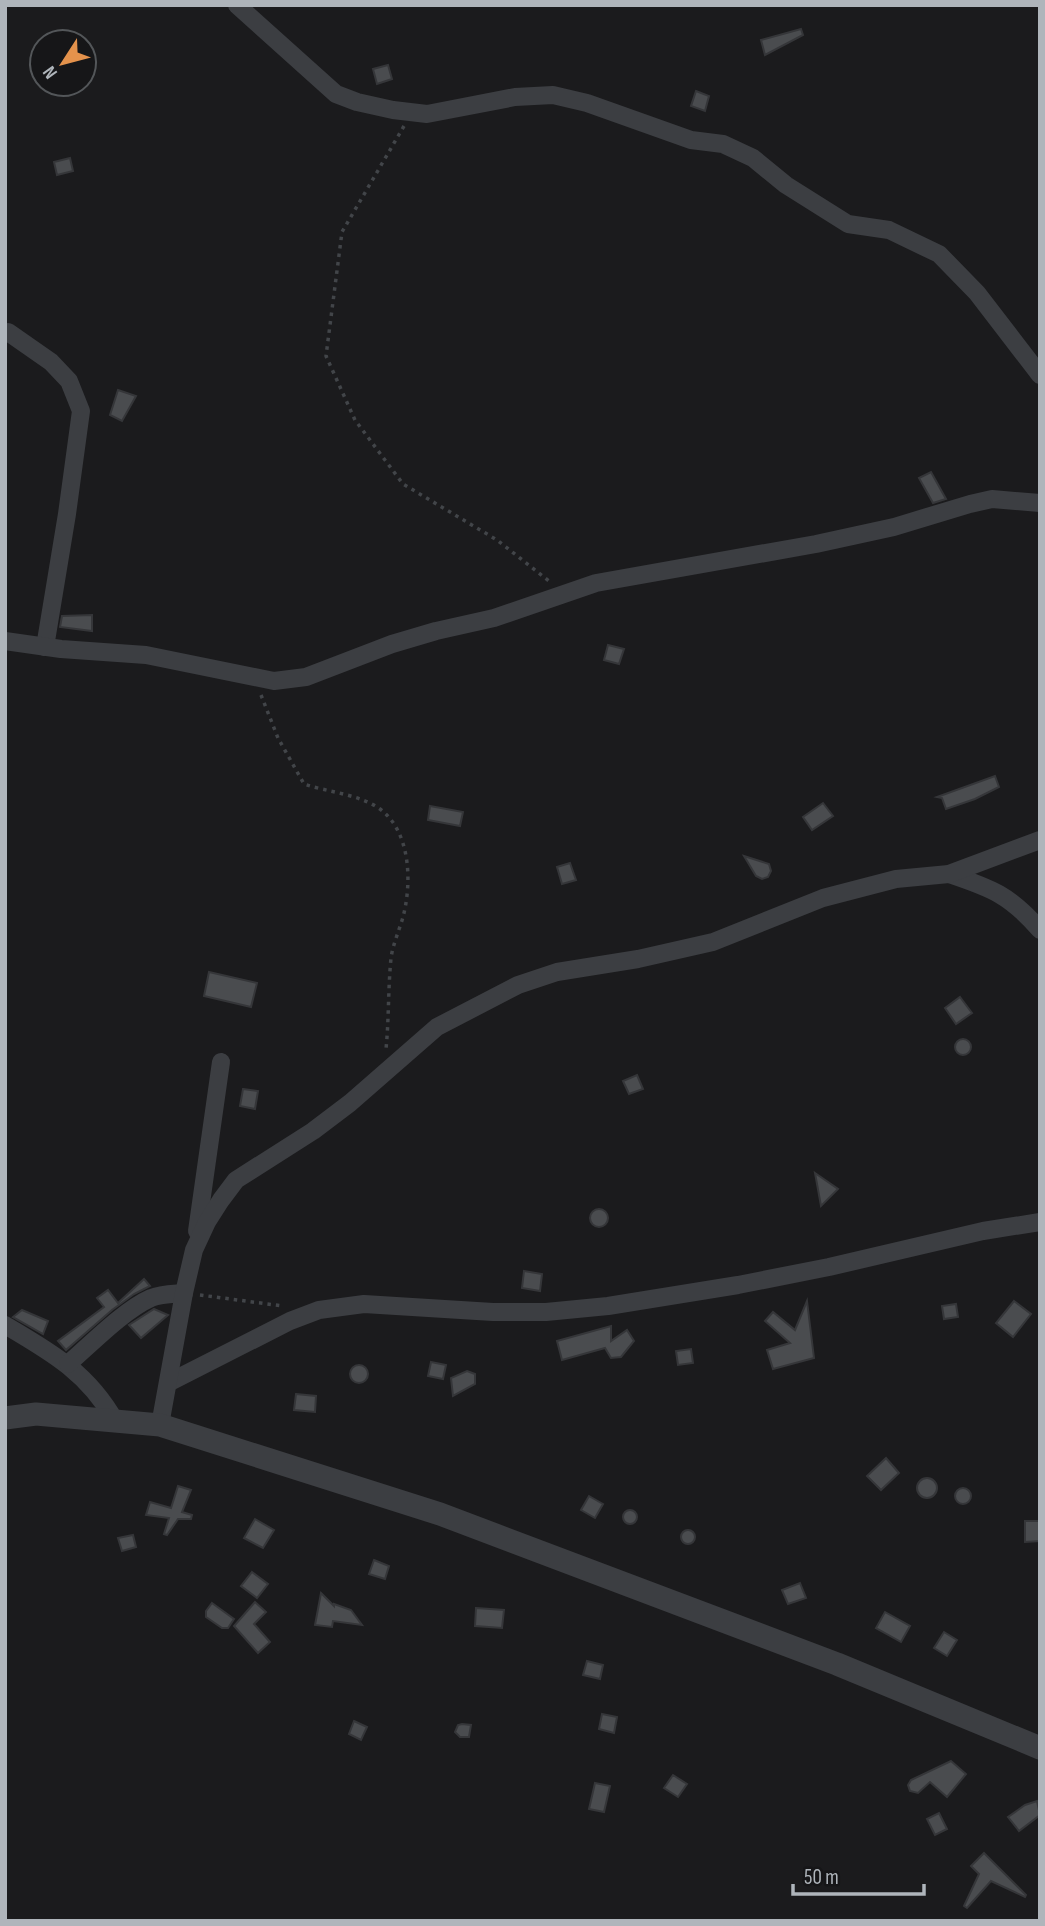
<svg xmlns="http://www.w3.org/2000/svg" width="1045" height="1926" font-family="'Sofia Sans Condensed',sans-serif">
<rect width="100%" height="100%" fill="#1b1b1d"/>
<!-- building -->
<g fill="#4a4c4f" stroke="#353639" stroke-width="2">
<polygon points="801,29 803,35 765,55 761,40"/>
<polygon points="388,65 392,79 377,84 373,69"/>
<polygon points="696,91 709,96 705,111 691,106"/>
<polygon points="70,158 73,171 57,175 54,162"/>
<polygon points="118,390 136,396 122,421 110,415"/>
<polygon points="931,472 946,499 933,503 919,478"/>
<polygon points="92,615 92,631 60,627 62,616"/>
<polygon points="608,645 624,649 619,664 604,660"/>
<polygon points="995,776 999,787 975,799 946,809 942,798 937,797"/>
<polygon points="823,803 833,816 812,830 803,817"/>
<polygon points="430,806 463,812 460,826 428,820"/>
<polygon points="744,856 769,864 771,871 768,877 762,879 756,876"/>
<polygon points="570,863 576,880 562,884 557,867"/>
<polygon points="209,972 257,983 251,1007 204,996"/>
<polygon points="960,997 972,1013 956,1024 945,1008"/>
<circle cx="963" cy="1047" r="8"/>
<polygon points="637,1075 643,1089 629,1094 623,1081"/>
<polygon points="243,1089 258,1091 255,1109 240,1106"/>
<polygon points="815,1173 838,1189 821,1206"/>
<circle cx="599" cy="1218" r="9"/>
<polygon points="524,1271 542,1274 540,1291 522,1288"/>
<polygon points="144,1279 150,1286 134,1294 112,1310 66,1350 58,1341 104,1307 97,1298 108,1290 118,1303"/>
<polygon points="807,1301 814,1358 773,1369 767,1350 790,1343 765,1321 773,1312 795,1330"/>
<polygon points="1014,1301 1031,1314 1013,1337 996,1323"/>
<polygon points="956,1304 958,1317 944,1319 942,1306"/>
<polygon points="154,1309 168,1315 141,1338 129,1325"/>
<polygon points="22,1310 48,1321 43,1334 13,1317"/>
<polygon points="611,1326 611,1341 627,1330 634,1341 621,1357 611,1358 605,1348 562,1360 557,1341"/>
<polygon points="691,1349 693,1363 678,1365 676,1351"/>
<polygon points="431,1362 446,1365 443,1379 428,1376"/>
<circle cx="359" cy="1374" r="9"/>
<polygon points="467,1371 475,1374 475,1384 453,1396 451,1378"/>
<polygon points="296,1394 316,1396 315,1412 294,1410"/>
<polygon points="886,1458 899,1473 881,1490 867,1476"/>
<circle cx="927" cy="1488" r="10"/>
<polygon points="178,1486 191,1490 182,1512 192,1515 191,1519 178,1519 167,1535 164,1534 169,1518 146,1515 150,1502 171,1508"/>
<circle cx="963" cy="1496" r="8"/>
<polygon points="589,1496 603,1504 595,1518 581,1510"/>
<circle cx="630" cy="1517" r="7"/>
<polygon points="255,1519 274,1530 263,1548 244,1538"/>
<polygon points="1025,1521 1040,1521 1040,1541 1025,1542"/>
<circle cx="688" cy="1537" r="7"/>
<polygon points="133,1535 136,1547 122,1551 118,1538"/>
<polygon points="374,1560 389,1566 385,1579 369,1574"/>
<polygon points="252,1572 268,1584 257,1598 241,1586"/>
<polygon points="800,1583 806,1598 788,1604 782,1590"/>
<polygon points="321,1593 334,1606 334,1604 351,1610 362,1625 333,1621 332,1627 315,1625"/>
<polygon points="255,1602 266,1612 254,1624 270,1642 258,1653 234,1626"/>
<polygon points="212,1603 234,1619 228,1628 222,1628 206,1617 206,1611"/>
<polygon points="476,1608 504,1610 502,1628 475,1626"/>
<polygon points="885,1612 910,1626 901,1642 876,1628"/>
<polygon points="944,1632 957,1640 947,1656 934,1648"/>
<polygon points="587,1661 603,1665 600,1679 583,1675"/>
<polygon points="602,1714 617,1717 614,1733 599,1729"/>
<polygon points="354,1721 367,1727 361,1740 349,1734"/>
<polygon points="462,1724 471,1725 469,1737 460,1737 455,1732 458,1725"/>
<polygon points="951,1761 966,1774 947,1797 930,1782 918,1793 910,1791 908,1785 911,1780"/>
<polygon points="673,1775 687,1784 678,1797 664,1788"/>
<polygon points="595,1783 610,1786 604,1812 589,1809"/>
<polygon points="1037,1801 1040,1815 1019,1831 1008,1817 1025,1805"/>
<polygon points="939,1813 947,1829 935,1835 927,1819"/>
<polygon points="984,1853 1026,1895 1025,1897 991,1881 967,1908 964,1906 979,1874 971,1866"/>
</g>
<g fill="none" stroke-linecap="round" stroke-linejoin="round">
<!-- path -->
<g stroke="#424549" stroke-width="3.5" stroke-dasharray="3.5 5" stroke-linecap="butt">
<polyline points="404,126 342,232 326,356 355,420 403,484 497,540 549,581"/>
<path d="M 261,695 L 278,738 L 304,784 C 327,792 359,794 380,809 C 411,832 412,883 403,917 C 399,931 393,944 391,958 C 388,989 389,1019 386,1049"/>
<polyline points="200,1295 283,1306"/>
</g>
<!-- minor -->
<g stroke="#3c3e42" stroke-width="18">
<polyline points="237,5 336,94 357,102 393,110 427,114 515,97 553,95 587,103 691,140 723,144 753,158 786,185 848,224 889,230 939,254 977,293 1040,375"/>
<polyline points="8,332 51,362 69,381 81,411 67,514 45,647"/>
<polyline points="5,641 61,649 146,655 274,681 306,677 392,644 436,631 494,618 596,583 816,544 894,527 970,504 992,499 1040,503"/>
<path d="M 949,874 C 991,888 1010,895 1040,930"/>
<polyline points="197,1231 221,1062"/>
<path d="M 5,1325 C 51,1352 88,1373 115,1421"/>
<path d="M 68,1364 C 91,1344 124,1310 151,1298 C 161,1294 173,1294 184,1293"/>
<polyline points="168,1383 290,1321 319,1310 364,1304 493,1312 546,1312 608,1306 738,1285 829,1267 983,1231 1040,1222"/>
<polyline points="160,1425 184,1293 194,1250 207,1222 221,1200 236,1180 313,1131 350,1103 437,1027 518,985 557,972 638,959 713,942 823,898 896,879 949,874 1040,840"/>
</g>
<!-- tertiary -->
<polyline stroke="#3c3e42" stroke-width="23" points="5,1418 36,1414 160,1425 440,1514 837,1664 1040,1748"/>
</g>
<!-- border -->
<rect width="1045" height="1926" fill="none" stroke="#afb5bb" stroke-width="14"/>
<!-- north arrow -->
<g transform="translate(63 63) rotate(234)"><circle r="33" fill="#161618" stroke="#535659" stroke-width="2"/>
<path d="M0-5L12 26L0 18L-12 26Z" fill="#e4924c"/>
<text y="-10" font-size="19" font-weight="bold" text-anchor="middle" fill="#afb5bb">N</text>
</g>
<!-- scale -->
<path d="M793 1884v10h131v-10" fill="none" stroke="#afb5bb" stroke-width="3.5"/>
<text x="804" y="1884" font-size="21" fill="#afb5bb" stroke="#161618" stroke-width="5" paint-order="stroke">50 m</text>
</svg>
